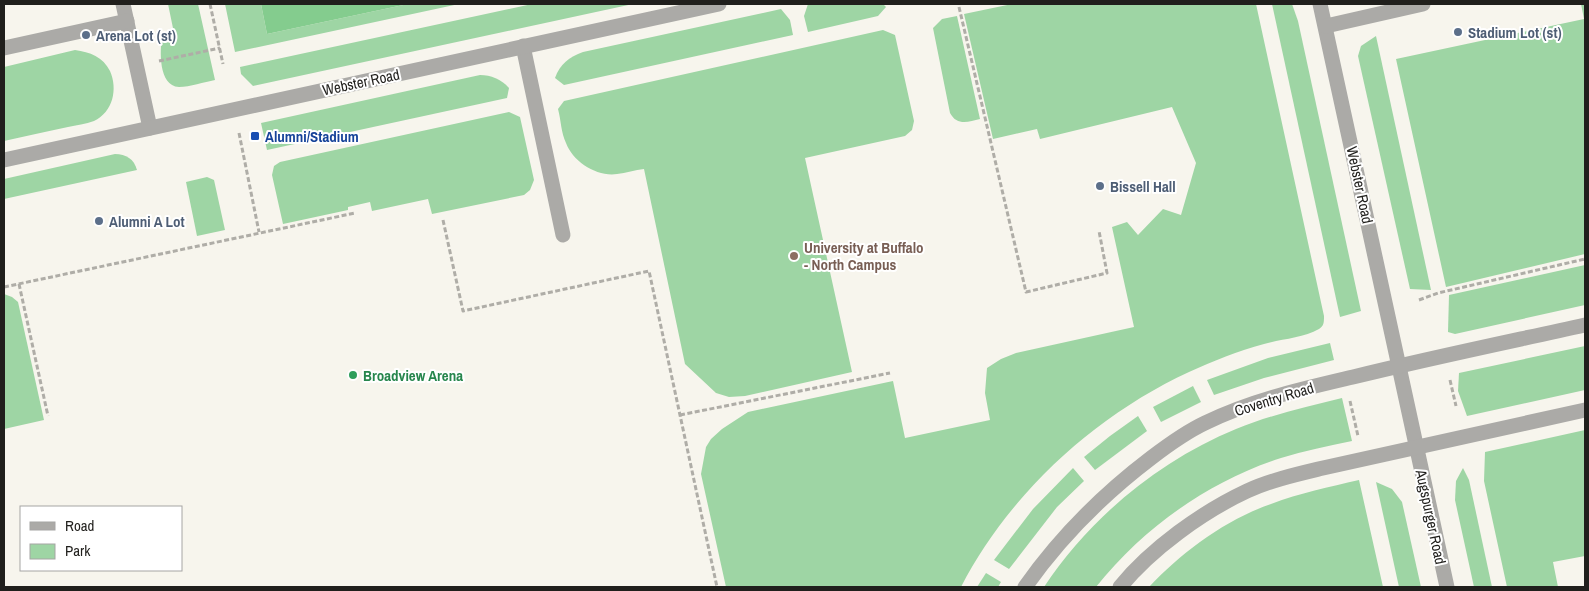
<svg xmlns="http://www.w3.org/2000/svg" width="1589" height="591" font-family="'Archivo Narrow',sans-serif">
<rect width="100%" height="100%" fill="#f7f5ed"/>
<!-- green -->
<g fill="#9ed5a4">
<path d="M 168,4 L 198,4 L 215,80 C 204,82 190,87 179,87 C 158,86 160,50 162,36 L 174,33 Z"/>
<polygon points="225,4 261,4 267,34 408,4 459,4 235,52"/>
<polygon points="532,4 633,4 253,86 241,74 240,67"/>
<polygon points="808,4 883,4 886,7 878,16 808,32 804,16"/>
<path d="M 1012,4 L 1256,4 L 1324,316 C 1324,322 1324,326 1319,329 C 1303,338 1281,339 1264,344 C 1238,351 1213,361 1189,372 C 1094,416 1009,494 961,587 L 726,587 L 701,474 L 706,447 L 711,439 L 722,429 L 748,412 L 893,381 L 905,438 L 990,420 L 985,393 L 987,368 L 1001,359 L 1016,353 L 1134,327 L 1112,227 L 1127,222 L 1138,235 L 1163,209 L 1181,215 L 1196,163 L 1172,107 L 1040,139 L 1037,129 L 993,139 L 964,14 Z"/>
<polygon points="1272,4 1292,4 1298,21 1361,311 1340,317"/>
<polygon points="1581,4 1585,4 1585,254 1446,287 1396,59 1584,19"/>
<path d="M 781,9 L 790,20 L 793,35 L 564,85 L 555,78 C 560,64 569,57 583,52 Z"/>
<path d="M 957,16 L 980,119 C 968,122 957,126 950,113 L 933,28 L 942,19 Z"/>
<path d="M 883,30 L 895,35 L 914,121 L 912,130 L 905,136 L 805,158 L 852,372 L 745,396 L 729,397 L 716,393 L 685,364 L 644,169 C 635,170 626,173 617,174 C 597,177 573,162 566,143 C 561,133 561,120 558,109 L 564,101 Z"/>
<polygon points="1376,36 1431,290 1410,289 1358,56 1361,46"/>
<path d="M 75,50 C 90,52 103,57 110,71 C 118,89 113,112 94,121 C 86,124 76,125 68,127 C 46,132 25,136 4,141 L 4,67 Z"/>
<path d="M 480,75 C 491,75 501,79 509,88 L 507,98 L 267,150 L 261,123 Z"/>
<polygon points="509,112 520,117 534,180 530,190 524,195 432,214 428,199 372,211 370,202 348,207 348,210 283,224 272,175 274,166 280,162"/>
<path d="M 115,154 C 126,154 134,159 137,170 L 4,199 L 4,179 Z"/>
<polygon points="207,177 214,180 225,230 197,236 186,182"/>
<polygon points="1585,265 1585,305 1455,334 1448,332 1449,295"/>
<polygon points="4,294 12,297 18,302 44,420 4,429"/>
<polygon points="1330,343 1334,360 1264,378 1214,395 1207,380 1268,358"/>
<polygon points="1585,346 1585,390 1467,416 1458,391 1459,373"/>
<polygon points="1193,386 1201,402 1161,422 1153,407"/>
<path d="M 1342,398 L 1352,441 C 1328,446 1304,451 1281,458 C 1209,481 1143,528 1096,587 L 1044,587 C 1090,518 1158,461 1236,429 C 1270,415 1306,407 1342,398 Z"/>
<polygon points="1138,416 1147,431 1095,470 1084,457 1110,436"/>
<polygon points="1585,430 1585,556 1553,562 1558,587 1507,587 1484,481 1485,452"/>
<polygon points="1073,468 1084,481 1057,507 1009,569 994,560 1033,509"/>
<polygon points="1463,468 1469,480 1492,587 1474,587 1455,500 1456,481"/>
<path d="M 1359,480 L 1383,587 L 1149,587 C 1182,552 1225,520 1271,504 C 1300,493 1329,487 1359,480 Z"/>
<polygon points="1376,482 1392,489 1402,502 1421,587 1399,587"/>
<polygon points="986,573 1001,582 998,587 977,587"/>
</g>
<!-- forest -->
<polygon fill="#84cc8e" points="261,4 408,4 267,34"/>
<g fill="none" stroke-linecap="round" stroke-linejoin="round">
<!-- path -->
<g stroke="#afada7" stroke-width="3" stroke-dasharray="5 2.5" stroke-linecap="butt">
<polyline points="210,4 223,64"/>
<polyline points="959,7 1026,292 1107,273 1099,231"/>
<polyline points="159,61 220,48"/>
<polyline points="239,133 259,232"/>
<polyline points="443,220 463,311 649,271 717,587"/>
<polyline points="19,284 48,416"/>
<polyline points="4,287 355,213"/>
<polyline points="1419,300 1438,293 1585,259"/>
<polyline points="1450,380 1456,406"/>
<polyline points="1350,401 1358,436"/>
<polyline points="680,415 890,373"/>
</g>
<!-- minor -->
<g stroke="#abaaa7" stroke-width="15">
<polyline points="123,4 150,128"/>
<polyline points="1320,4 1447,587"/>
<polyline points="1326,26 1423,4"/>
<polyline points="523,46 563,235"/>
<polyline points="4,48 127,21"/>
<polyline points="4,160 719,4"/>
<path d="M 1025,587 C 1061,536 1101,496 1151,458 C 1168,445 1186,432 1205,423 C 1252,400 1302,389 1353,377 C 1430,358 1508,342 1585,325"/>
<path d="M 1120,587 C 1151,549 1202,512 1247,491 C 1271,480 1298,474 1323,468 L 1585,410"/>
</g>
</g>
<!-- markers -->
<g fill="#5c6f8a" stroke="#fff" stroke-width="2">
<circle cx="1458" cy="32" r="5"/>
<circle cx="86" cy="35" r="5"/>
<circle cx="1100" cy="186" r="5"/>
<circle cx="99" cy="221" r="5"/>
</g>
<rect fill="#1a4fb4" stroke="#fff" stroke-width="2" x="250" y="131" width="10" height="10" rx="2.5"/>
<circle fill="#8d6e63" stroke="#fff" stroke-width="2" cx="794" cy="256" r="5"/>
<circle fill="#2e9e5b" stroke="#fff" stroke-width="2" cx="353" cy="375" r="5"/>
<g text-anchor="middle" dominant-baseline="central" stroke-width="4" stroke-linejoin="round" paint-order="stroke">
<!-- service labels -->
<g font-size="15" font-weight="bold" fill="#4e5e75" stroke="#fff" text-anchor="start">
<text x="1468" y="32">Stadium Lot (st)</text>
<text x="96" y="35">Arena Lot (st)</text>
<text x="1110" y="186">Bissell Hall</text>
<text x="109" y="221">Alumni A Lot</text>
</g>
<!-- street labels -->
<g font-size="15" fill="#201f1c" stroke="#fff">
<text transform="translate(361 82) rotate(-12)">Webster Road</text>
<text transform="translate(1360 185) rotate(78)">Webster Road</text>
<text transform="translate(1274 399) rotate(-17)">Coventry Road</text>
<text transform="translate(1431 517) rotate(78)">Augspurger Road</text>
</g>
<!-- transit labels -->
<g font-size="15" font-weight="bold" fill="#164399" stroke="#fff" text-anchor="start">
<text x="265" y="136">Alumni/Stadium</text>
</g>
<!-- education labels -->
<g font-size="15" font-weight="bold" fill="#785e54" stroke="#fff" text-anchor="start">
<text x="804" y="247">University at Buffalo<tspan x="804" dy="17">- North Campus</tspan></text>
</g>
<!-- leisure labels -->
<g font-size="15" font-weight="bold" fill="#27864d" stroke="#fff" text-anchor="start">
<text x="363" y="375">Broadview Arena</text>
</g>
</g>
<!-- border -->
<rect width="1589" height="591" fill="none" stroke="#201f1c" stroke-width="10"/>
<!-- legend -->
<rect x="20" y="506" width="162" height="65" fill="#ffffff" stroke="#a6a5a4"/>
<rect x="30" y="522" width="25" height="8" fill="#abaaa7" stroke="#a6a5a4"/>
<text x="65" y="531" font-size="15" fill="#201f1c">Road</text>
<rect x="30" y="544" width="25" height="15" fill="#9ed5a4" stroke="#a6a5a4"/>
<text x="65" y="556" font-size="15" fill="#201f1c">Park</text>
</svg>
